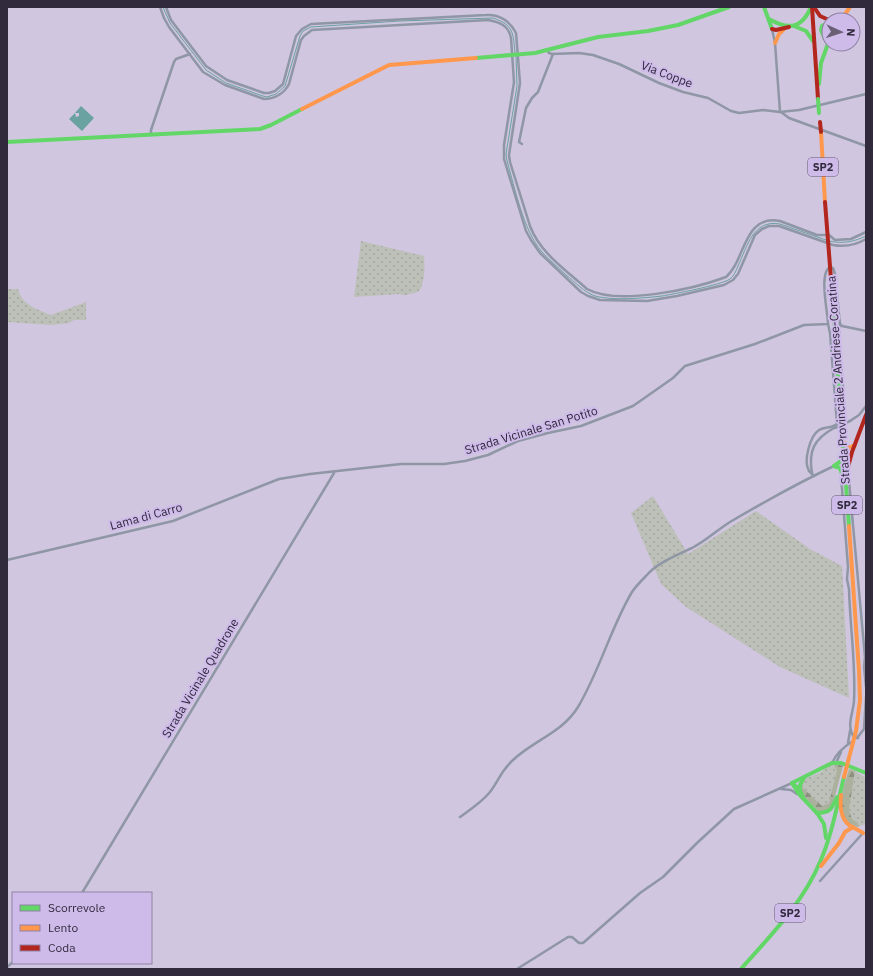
<svg xmlns="http://www.w3.org/2000/svg" width="873" height="976" font-family="'IBM Plex Sans',sans-serif">
<defs>
<pattern id="grass-dots" width="8" height="8" patternUnits="userSpaceOnUse"><rect width="8" height="8" fill="#bdc0b8"/><path d="M2 2h.1M6 6h.1" fill="none" stroke="#a3a59f" stroke-width="1.8" stroke-linecap="round"/></pattern>
<pattern id="forest-firs" width="22" height="20" patternUnits="userSpaceOnUse"><rect width="22" height="20" fill="#abb19c"/><path d="M5 1l3.5 6h-7zM16 11l3.5 6h-7z" fill="#8c9080"/></pattern>
</defs>
<rect width="100%" height="100%" fill="#d0c6e0"/>
<!-- grass -->
<g fill="url(#grass-dots)">
<path d="M 361,241 L 424,256 C 425,264 425,284 419,291 C 416,293 413,293 410,294 C 406,295 404,296 400,294 L 354,297 Z"/>
<path d="M 7,289 L 18,289 C 22,305 37,309 51,315 L 86,302 L 86,320 L 74,320 L 69,323 L 51,325 L 7,322 Z"/>
<polygon points="653,496 688,554 756,511 810,549 842,566 849,698 780,667 686,607 661,584 631,513"/>
<polygon points="831,765 834,765 838,769 829,803 822,806 801,786 802,783 807,778 819,773"/>
<polygon points="855,771 866,778 866,824 857,827 857,823 852,819 849,810"/>
</g>
<!-- forest -->
<g fill="url(#forest-firs)">
<polygon points="837,764 843,766 832,807 824,813 818,811 802,794 801,786 822,806 829,803 837,770 834,765"/>
<path d="M 849,769 L 855,771 L 849,810 L 852,819 L 858,823 L 857,827 C 854,826 849,824 846,821 C 835,808 845,784 849,769 Z"/>
</g>
<!-- water -->
<polygon fill="#6aa2a2" points="81,106 94,118 82,131 69,119 75,113 76,117 79,116 79,113 75,113"/>
<g fill="none" stroke-linecap="round" stroke-linejoin="round">
<!-- stream -->
<g stroke="#6aa2a2" stroke-width="1">
<path d="M 163,7 L 170,23 L 206,70 L 226,83 L 263,96 L 267,97 L 276,94 L 285,86 L 300,36 L 303,31 L 311,27 L 399,21 L 493,18 C 514,25 513,33 515,53"/>
<path d="M 516,56 L 517,86 L 506,154 L 507,161 C 515,188 523,230 542,252 C 549,260 558,267 566,275 C 575,282 584,292 595,296 C 612,301 645,298 662,296 C 674,294 721,285 730,279 C 734,276 736,271 738,266 C 747,247 753,219 780,224 L 826,240"/>
<path d="M 829,241 C 842,244 854,242 866,236"/>
</g>
<!-- street -->
<g stroke="#8f96a5" stroke-width="2.5">
<path d="M 160,7 L 164,18 L 169,27 L 203,72 L 225,85 L 264,99 C 274,99 284,94 289,84 L 301,40 L 304,36 L 312,30 L 488,20 C 500,22 509,26 511,38 L 514,82 L 504,145 L 504,159 L 526,231 L 531,240 L 540,253 L 581,292 L 588,296 L 600,300 L 647,301 L 677,296 L 724,285 L 733,280 L 738,274 L 755,235 L 762,229 L 769,226 L 779,226 L 833,245 C 844,247 856,245 866,239"/>
<path d="M 166,7 L 171,20 L 206,66 L 227,80 L 264,93 L 269,93 L 275,91 L 283,84 L 296,36 L 302,29 L 311,24 L 486,15 C 499,14 510,21 516,33 L 520,83 L 509,155 L 510,162 L 530,226 C 540,253 567,271 587,289 C 618,306 694,289 726,277 C 746,260 743,214 780,221 L 817,235 L 829,235 L 835,240 L 851,239 L 866,232"/>
<polyline points="772,29 775,43 780,112"/>
<polyline points="547,50 549,53 552,54 579,53 593,55 619,64 659,83 683,92 708,98 731,111 739,113 763,110 780,112 799,110 866,94"/>
<polyline points="781,112 789,118 866,146"/>
<polyline points="151,134 151,130 174,62 176,59 190,54"/>
<polyline points="522,144 519,142 526,108 532,98 538,92 553,54"/>
<polyline points="840,324 839,334 845,414"/>
<polyline points="850,421 859,415 866,406"/>
<polyline points="848,470 865,657 864,667 866,687"/>
<path d="M 812,473 C 808,451 814,439 834,428"/>
<path d="M 814,476 C 812,474 811,473 809,471 C 803,461 810,436 819,430 C 825,426 831,429 837,424 L 830,333 L 828,324"/>
<path d="M 841,476 L 848,567 L 847,579 L 849,589 C 850,627 856,664 854,701 C 853,714 846,726 854,737 L 858,738"/>
<path d="M 7,560 L 173,521 L 279,479 L 310,474 L 401,464 L 444,464 L 465,461 L 488,455 L 518,441 L 548,433 L 581,426 L 633,406 L 673,378 L 685,366 L 755,344 L 804,325 L 828,324 C 828,313 818,270 831,267 L 833,268 L 835,274 L 840,324 L 842,326 L 866,331"/>
<polyline points="857,738 864,729 866,697"/>
<polyline points="848,743 850,731"/>
<path d="M 832,763 C 836,754 845,746 853,741"/>
<polyline points="836,763 841,752"/>
<polyline points="781,789 791,790 797,794"/>
<path d="M 460,817 C 471,809 482,802 490,792 C 499,780 501,771 513,760 C 534,740 562,733 578,707 C 600,670 611,627 632,592 C 636,586 641,581 646,576 C 657,563 677,555 692,548 C 706,541 717,530 730,522 C 764,502 798,483 834,466"/>
<polyline points="820,881 863,833"/>
<polyline points="82,893 334,473"/>
<polyline points="7,967 13,962"/>
<polyline points="517,969 568,937 572,937 579,943 583,943 640,893 663,877 698,842 734,809 792,783"/>
</g>
<!-- fast -->
<g stroke="#63d668" stroke-width="4">
<polyline points="764,7 772,29"/>
<path d="M 769,19 C 788,30 802,29 811,7"/>
<polyline points="829,22 822,26 821,30 824,37 829,37"/>
<polyline points="794,26 806,31 813,41"/>
<polyline points="476,58 535,53 598,37 648,31 678,25 729,7"/>
<polyline points="819,84 821,63 829,41"/>
<polyline points="7,142 260,129 271,125 302,109"/>
<polyline points="831,279 849,526"/>
<polyline points="834,466 840,468 843,477"/>
<polyline points="834,466 841,461 843,456"/>
<polyline points="792,783 832,763 841,763 866,773"/>
<polyline points="792,783 799,794 817,813"/>
<polyline points="792,783 800,790 803,798"/>
<polyline points="800,790 800,785 804,778"/>
<polyline points="817,813 824,824 826,838"/>
<path d="M 817,813 C 831,813 832,808 837,797"/>
<path d="M 741,969 C 770,936 803,903 820,862 C 832,835 837,805 844,777"/>
</g>
<!-- slow -->
<g stroke="#ff974d" stroke-width="4">
<polyline points="836,20 843,16"/>
<polyline points="841,20 850,7"/>
<polyline points="775,43 779,34 784,29"/>
<polyline points="302,109 389,65 476,58"/>
<polyline points="821,132 825,202"/>
<polyline points="844,442 848,448 855,445"/>
<polyline points="849,526 859,671 860,700 856,731"/>
<path d="M 841,795 C 840,805 840,818 849,825 C 853,828 859,830 863,833"/>
<polyline points="821,866 839,843 845,832 853,827"/>
</g>
<!-- jam -->
<g stroke="#b3261e" stroke-width="4">
<polyline points="812,7 818,99"/>
<polyline points="814,7 820,16 829,20"/>
<polyline points="772,29 776,30 789,27"/>
<polyline points="846,475 852,452 866,415"/>
</g>
<!-- street-bridge -->
<polyline stroke="#8f96a5" stroke-width="2.5" points="835,428 850,421"/>
<!-- fast-bridge -->
<polyline stroke="#63d668" stroke-width="4" points="818,99 819,113"/>
<!-- slow-bridge -->
<polyline stroke="#ff974d" stroke-width="4" points="844,777 856,731"/>
<!-- jam-bridge -->
<g stroke="#b3261e" stroke-width="4">
<polyline points="820,122 821,132"/>
<polyline points="825,202 831,279"/>
</g>
</g>
<g text-anchor="middle" dominant-baseline="central" stroke-width="4" stroke-linejoin="round" paint-order="stroke">
<!-- shield labels -->
<g fill="#cfbbea" stroke="#605570" stroke-width="1">
<rect x="808" y="158" width="30" height="18" rx="3"/>
<rect x="832" y="496" width="30" height="18" rx="3"/>
<rect x="775" y="904" width="30" height="18" rx="3"/>
</g>
<g font-size="11" font-weight="bold" fill="#31293c">
<text x="823" y="167">SP2</text>
<text x="847" y="505">SP2</text>
<text x="790" y="913">SP2</text>
</g>
<!-- street labels -->
<g font-size="12" fill="#31293c" stroke="#cfbbea">
<text transform="translate(667 74) rotate(21)">Via Coppe</text>
<text transform="translate(838 380) rotate(-94)">Strada Provinciale 2 Andriese-Coratina</text>
<text transform="translate(531 430) rotate(-17)">Strada Vicinale San Potito</text>
<text transform="translate(146 516) rotate(-15)">Lama di Carro</text>
<text transform="translate(200 678) rotate(-59)">Strada Vicinale Quadrone</text>
</g>
</g>
<!-- border -->
<rect width="873" height="976" fill="none" stroke="#31293c" stroke-width="16"/>
<!-- legend -->
<rect x="12" y="892" width="140" height="72" fill="#cfbbea" stroke="#9081a4"/>
<rect x="20" y="905" width="20" height="6" fill="#63d668" stroke="#9081a4"/>
<text x="48" y="912" font-size="12" fill="#31293c">Scorrevole</text>
<rect x="20" y="925" width="20" height="6" fill="#ff974d" stroke="#9081a4"/>
<text x="48" y="932" font-size="12" fill="#31293c">Lento</text>
<rect x="20" y="945" width="20" height="6" fill="#b3261e" stroke="#9081a4"/>
<text x="48" y="952" font-size="12" fill="#31293c">Coda</text>
<!-- north arrow -->
<g transform="translate(841 32) rotate(93)"><circle r="19" fill="#cfbbea" stroke="#9081a4"/>
<path d="M0-3L7 15L0 10L-7 15Z" fill="#696075"/>
<text y="-6" font-size="11" font-weight="bold" text-anchor="middle" fill="#31293c">N</text>
</g>
</svg>
